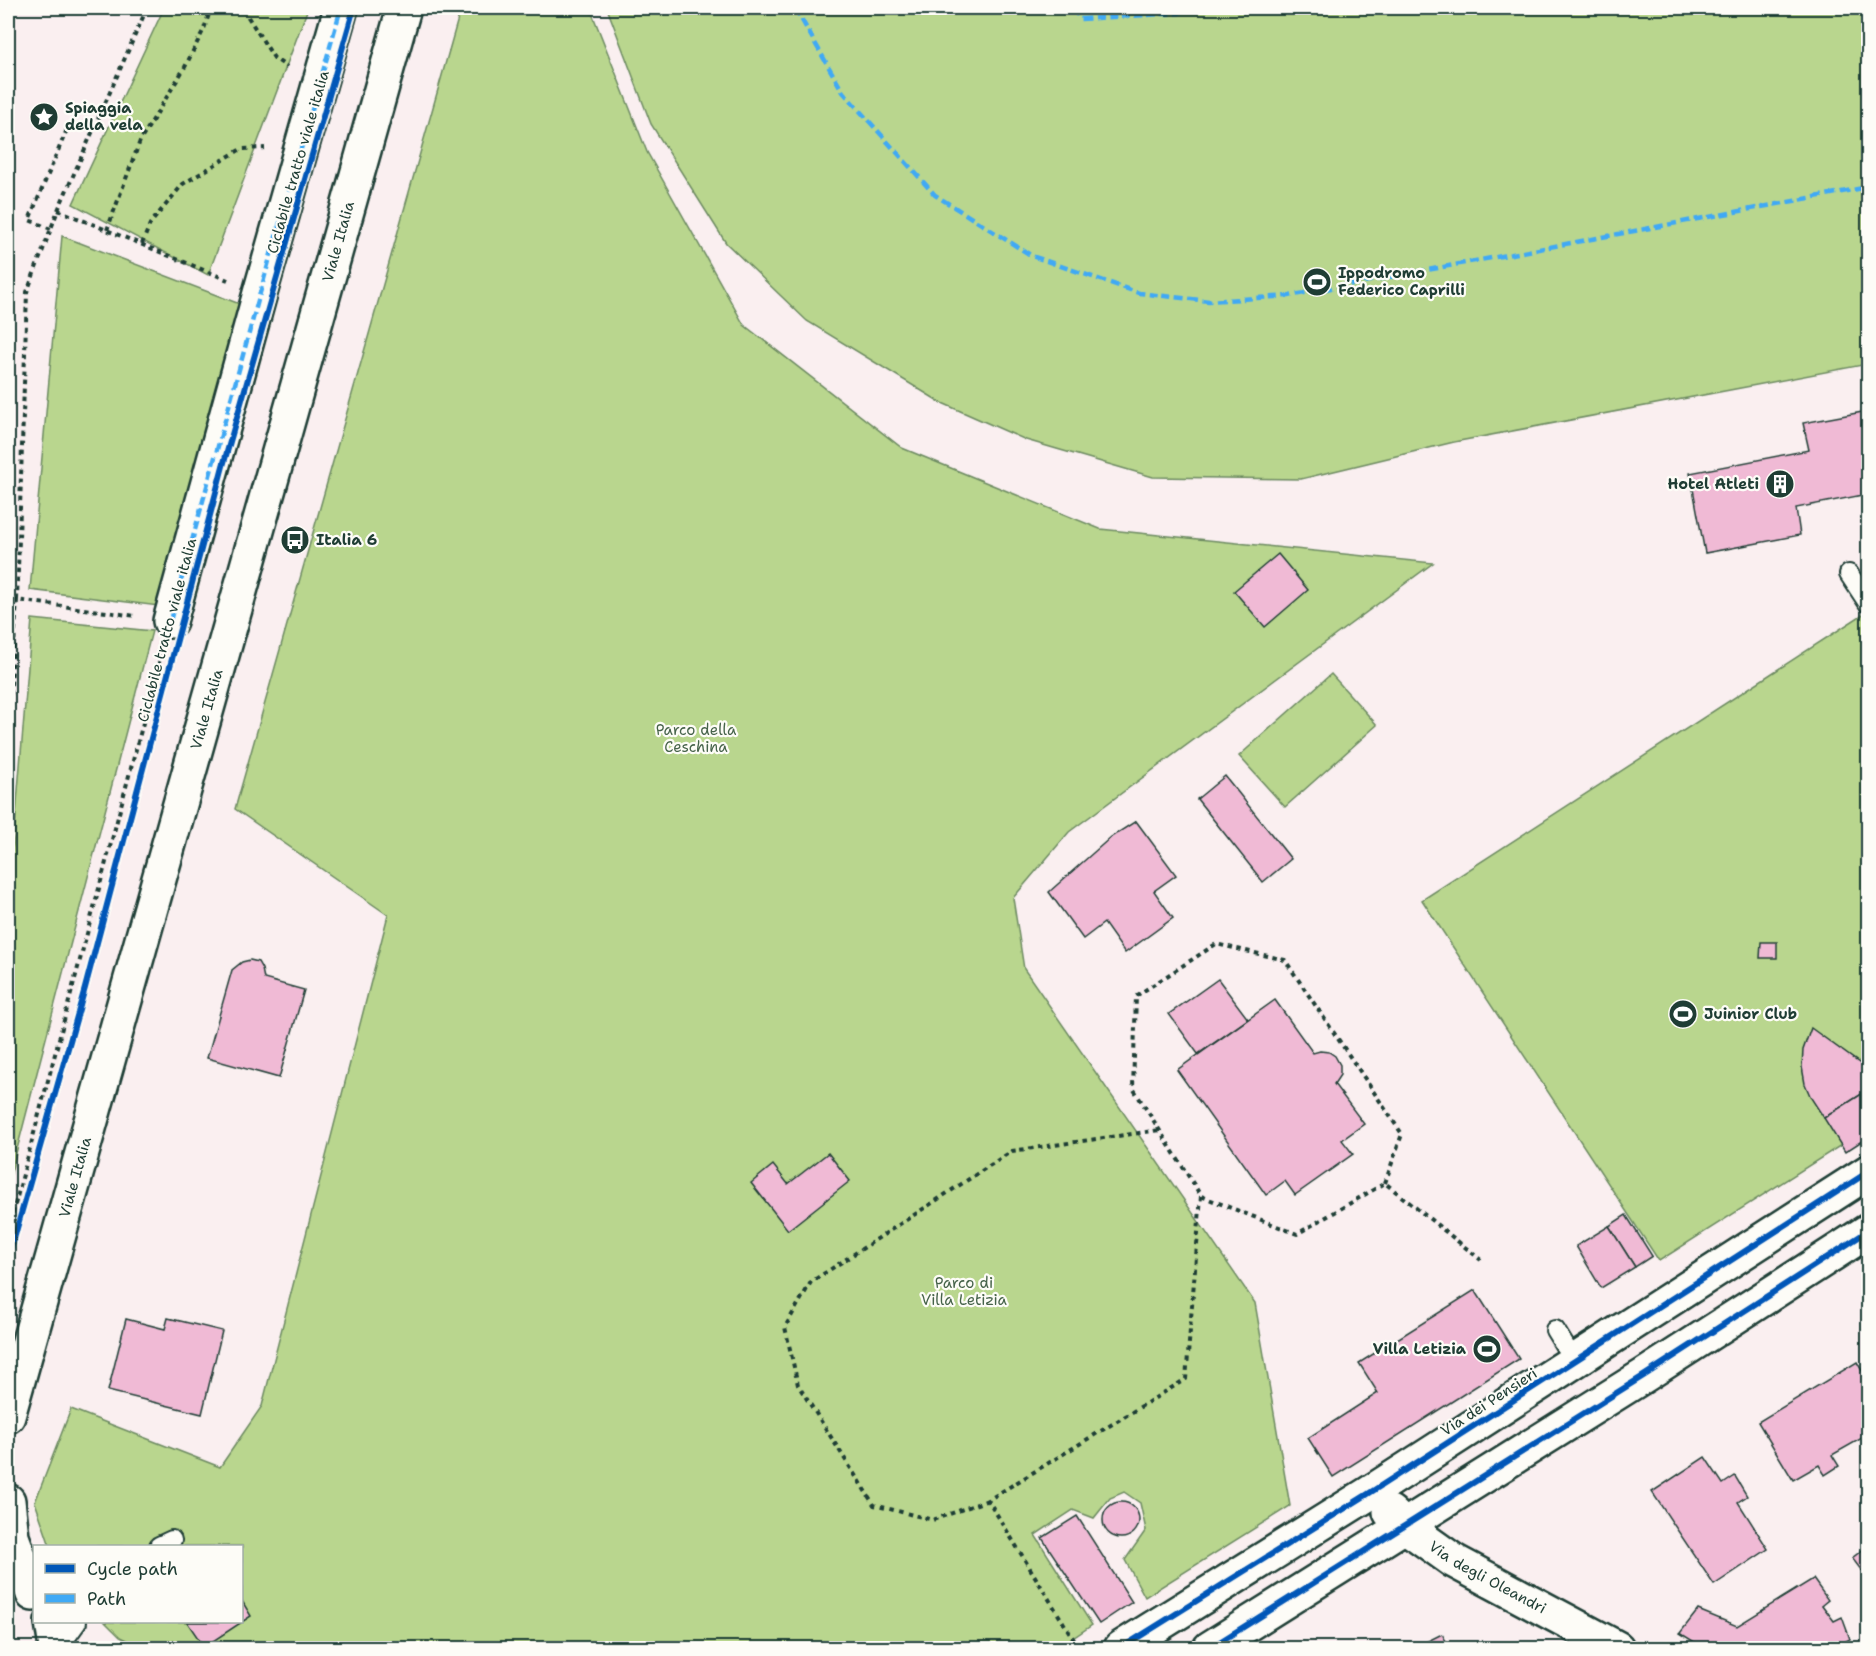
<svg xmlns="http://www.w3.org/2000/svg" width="1876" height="1656" font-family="'Shantell Sans',sans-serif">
<rect width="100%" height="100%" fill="#faeff0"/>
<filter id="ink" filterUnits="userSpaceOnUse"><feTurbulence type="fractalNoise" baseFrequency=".0167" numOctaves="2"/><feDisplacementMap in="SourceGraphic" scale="12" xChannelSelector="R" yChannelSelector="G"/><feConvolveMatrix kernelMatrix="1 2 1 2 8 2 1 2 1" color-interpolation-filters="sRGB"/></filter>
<g filter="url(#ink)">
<!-- green -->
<g fill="#b9d68e" stroke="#6c8a61" stroke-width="1.5">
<polygon points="164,8 308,8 208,275 73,204"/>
<polygon points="461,8 590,8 647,152 744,325 902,448 1100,529 1433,563 1069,832 1013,898 1024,969 1255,1303 1290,1506 1145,1597 1125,1560 1146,1530 1140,1503 1124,1492 1110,1498 1094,1518 1073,1510 1035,1535 1092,1625 1058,1648 143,1648 120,1637 105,1622 242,1622 242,1546 50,1546 35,1502 71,1409 220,1467 262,1406 388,915 235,809"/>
<polygon points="607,8 1868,8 1868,364 1454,442 1301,479 1153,477 1026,440 940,402 807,321 726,243 651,124"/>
<polygon points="62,236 245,306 167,607 30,590"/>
<polygon points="1868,611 1868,1128 1659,1261 1422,900"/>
<polygon points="32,619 152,631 8,1184 8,871 14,839"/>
<polygon points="1331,674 1377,725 1285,807 1239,756"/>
</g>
<!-- building -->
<g fill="#f0bad5" stroke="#1f3d34" stroke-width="1.5">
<polygon points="1868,411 1868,494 1796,508 1800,535 1705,553 1690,473 1809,450 1803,423"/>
<polygon points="1278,554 1308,590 1265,627 1234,591"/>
<polygon points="1225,776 1291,859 1263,882 1197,799"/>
<polygon points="1136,821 1176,875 1154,891 1173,918 1125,953 1104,923 1083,939 1049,892 1111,837"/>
<polygon points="1761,942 1777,942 1777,958 1760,958"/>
<polygon points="250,960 258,962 262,969 264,979 304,990 279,1078 207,1058 232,970 242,962"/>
<polygon points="1218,979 1248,1019 1198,1054 1169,1014"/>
<polygon points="1275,1000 1313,1053 1320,1051 1329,1052 1335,1056 1340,1065 1340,1075 1334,1084 1364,1124 1342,1140 1353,1154 1295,1195 1285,1181 1266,1195 1177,1070"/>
<polygon points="1811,1028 1862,1065 1868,1061 1868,1090 1824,1118 1811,1098 1805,1084 1802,1067 1803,1050"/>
<polygon points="1868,1090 1868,1137 1845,1152 1824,1118"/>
<polygon points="828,1153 850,1181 788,1230 751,1183 773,1165 788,1184"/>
<polygon points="1626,1215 1652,1256 1635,1267 1609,1226"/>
<polygon points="1609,1226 1635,1267 1601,1288 1576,1246"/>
<polygon points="1475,1290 1519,1359 1333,1477 1308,1438 1378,1393 1359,1363"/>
<polygon points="168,1318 222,1331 202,1414 108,1391 126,1319 165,1329"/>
<polygon points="1857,1362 1868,1381 1868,1444 1866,1446 1862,1438 1832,1455 1839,1466 1825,1475 1819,1465 1793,1480 1758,1422"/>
<polygon points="1705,1457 1723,1484 1735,1476 1747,1496 1738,1502 1768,1549 1714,1585 1652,1492"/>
<circle cx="1121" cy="1520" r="18"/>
<polygon points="1077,1516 1132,1602 1099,1624 1042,1538"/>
<polygon points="1868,1546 1868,1579 1852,1558"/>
<polygon points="1813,1579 1828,1600 1822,1605 1834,1621 1842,1617 1850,1639 1833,1648 1704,1648 1680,1633 1698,1610 1737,1626"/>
<polygon points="242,1601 251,1616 204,1647 187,1622 242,1622"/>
<polygon points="1442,1634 1450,1648 1414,1648"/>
</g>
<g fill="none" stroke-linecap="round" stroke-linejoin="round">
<!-- lane casing -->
<g stroke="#1f3d34" stroke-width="22">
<g id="lane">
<polyline points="1849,574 1868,603"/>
<polyline points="1555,1330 1574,1361"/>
<polyline points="159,1546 172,1540"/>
<polyline points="64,1640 77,1622"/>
</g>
</g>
<!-- street casing -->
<g stroke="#1f3d34" stroke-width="38">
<g id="street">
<polyline points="170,621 260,293 341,8"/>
<path id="s1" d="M 1390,1512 L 1405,1526 L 1454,1561 L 1617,1648"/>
<polyline points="1121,1648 1368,1494 1868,1172"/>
<polyline points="1210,1648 1645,1375 1868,1231"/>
</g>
</g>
<!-- secondary casing -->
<g stroke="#1f3d34" stroke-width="38">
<g id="secondary">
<path id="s2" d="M 8,1416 L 404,8"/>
<polyline points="8,1501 12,1537 33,1594"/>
<polyline points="52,1622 56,1648"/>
</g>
</g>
<!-- path -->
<g stroke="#1f3d34" stroke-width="4" stroke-dasharray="4.5 4.5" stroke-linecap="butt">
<polyline points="247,8 248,17 274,58 287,67"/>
<polyline points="58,210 147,8"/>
<polyline points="51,229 29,220 68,127"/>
<polyline points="107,230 140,141 185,67 204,29 211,8"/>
<polyline points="142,244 150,224 183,184 241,149 265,148"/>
<polyline points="8,601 17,600 27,292 58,210 228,280"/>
<polyline points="8,730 17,600 136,616"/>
<polyline points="1385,1183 1402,1134 1285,960 1216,944 1136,996 1133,1088 1201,1196 1297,1234 1385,1183 1481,1260"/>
<polyline points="8,1231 161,655"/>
<polyline points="988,1500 933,1520 874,1505 798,1385 785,1327 811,1282 1012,1151 1160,1130"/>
<polyline points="1079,1648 988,1500 1186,1379 1201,1196"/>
</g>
<!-- lane -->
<use href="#lane" stroke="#fdfcf7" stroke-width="18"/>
<!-- street -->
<use href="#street" stroke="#fdfcf7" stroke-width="33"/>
<!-- secondary -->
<use href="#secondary" stroke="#fdfcf7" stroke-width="33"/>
<!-- quiet -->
<g stroke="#3fa9f5" stroke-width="4.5" stroke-dasharray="9 4.5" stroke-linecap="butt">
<polyline points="795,8 843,92 935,195 1032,256 1139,293 1209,301 1289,296 1868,187"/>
<polyline points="1073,8 1080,19 1179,13 1187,8"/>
<polyline points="170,621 260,293 341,8"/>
</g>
<!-- cycleway casing -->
<g stroke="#fdfcf7" stroke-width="10">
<g id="cycleway">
<polyline points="8,1260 85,988 223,466 354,8"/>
<polyline points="1121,1648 1368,1494 1868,1172"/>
<polyline points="1210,1648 1645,1375 1868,1231"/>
</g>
</g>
<!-- cycleway -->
<use href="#cycleway" stroke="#0057b8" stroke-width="6"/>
</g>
</g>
<!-- icons -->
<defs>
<g id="sight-disc" transform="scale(1.5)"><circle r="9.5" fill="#1f3d34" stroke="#fdfcf7"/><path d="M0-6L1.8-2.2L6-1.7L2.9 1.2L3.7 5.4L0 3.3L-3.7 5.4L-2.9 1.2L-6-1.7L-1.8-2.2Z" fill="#fff"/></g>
<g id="stadium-disc" transform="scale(1.5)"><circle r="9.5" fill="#1f3d34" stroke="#fdfcf7"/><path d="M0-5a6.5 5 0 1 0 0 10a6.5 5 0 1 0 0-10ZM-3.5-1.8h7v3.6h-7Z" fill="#fff"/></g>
<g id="building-disc" transform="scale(1.5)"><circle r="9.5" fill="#1f3d34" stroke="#fdfcf7"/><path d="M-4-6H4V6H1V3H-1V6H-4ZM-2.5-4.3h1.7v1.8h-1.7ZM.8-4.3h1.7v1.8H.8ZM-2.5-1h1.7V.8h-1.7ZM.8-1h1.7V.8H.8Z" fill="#fff"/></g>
<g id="bus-disc" transform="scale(1.5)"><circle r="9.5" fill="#1f3d34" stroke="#fdfcf7"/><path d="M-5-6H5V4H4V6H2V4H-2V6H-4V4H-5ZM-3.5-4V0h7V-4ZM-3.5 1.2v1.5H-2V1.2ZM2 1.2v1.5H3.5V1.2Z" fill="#fff"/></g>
</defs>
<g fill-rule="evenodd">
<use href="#sight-disc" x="44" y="117"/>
<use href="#stadium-disc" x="1317" y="282"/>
<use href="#building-disc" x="1780" y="484"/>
<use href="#bus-disc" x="295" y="540"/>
<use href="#stadium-disc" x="1683" y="1014"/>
<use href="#stadium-disc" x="1487" y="1349"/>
</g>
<g text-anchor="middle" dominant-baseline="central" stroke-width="4.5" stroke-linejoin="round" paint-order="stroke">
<!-- poi labels -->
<g font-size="15" font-weight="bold" fill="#1f3d34" stroke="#fdfcf7" text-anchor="start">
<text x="65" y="108">Spiaggia<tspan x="65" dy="17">della vela</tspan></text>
<text x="1338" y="273">Ippodromo<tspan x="1338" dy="17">Federico Caprilli</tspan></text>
<text x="1759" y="484" text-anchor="end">Hotel Atleti</text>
<text x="316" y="540">Italia 6</text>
<text x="1704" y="1014">Juinior Club</text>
<text x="1466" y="1349" text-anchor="end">Villa Letizia</text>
</g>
<!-- street labels -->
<g font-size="15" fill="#1f3d34" stroke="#fdfcf7">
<text transform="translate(298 162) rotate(-74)">Ciclabile tratto viale italia</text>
<text stroke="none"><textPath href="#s2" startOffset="1220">Viale Italia</textPath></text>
<text transform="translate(167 630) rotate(-75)">Ciclabile tratto viale italia</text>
<text stroke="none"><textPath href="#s2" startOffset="734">Viale Italia</textPath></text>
<text stroke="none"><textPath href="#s2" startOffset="248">Viale Italia</textPath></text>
<text transform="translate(1489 1402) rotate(-33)">Via dei Pensieri</text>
<text stroke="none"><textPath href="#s1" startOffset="118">Via degli Oleandri</textPath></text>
</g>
<!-- park labels -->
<g font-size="15" fill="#46634a" stroke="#fdfcf7">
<text x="696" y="730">Parco della<tspan x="696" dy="17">Ceschina</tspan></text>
<text x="964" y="1283">Parco di<tspan x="964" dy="17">Villa Letizia</tspan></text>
</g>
</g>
<!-- margin -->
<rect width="1876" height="1656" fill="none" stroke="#fdfcf7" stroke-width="30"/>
<rect x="15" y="15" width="1846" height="1626" fill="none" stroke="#1f3d34" stroke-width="2" filter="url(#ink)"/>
<!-- legend -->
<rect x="33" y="1545" width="210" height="78" fill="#fdfcf7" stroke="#a4b0a9" stroke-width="1.5"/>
<rect x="45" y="1564" width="30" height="9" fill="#0057b8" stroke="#a4b0a9" stroke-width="1.5"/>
<text x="87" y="1575" font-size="18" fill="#1f3d34">Cycle path</text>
<rect x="45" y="1594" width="30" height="9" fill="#3fa9f5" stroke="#a4b0a9" stroke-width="1.5"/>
<text x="87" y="1605" font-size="18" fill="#1f3d34">Path</text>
</svg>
